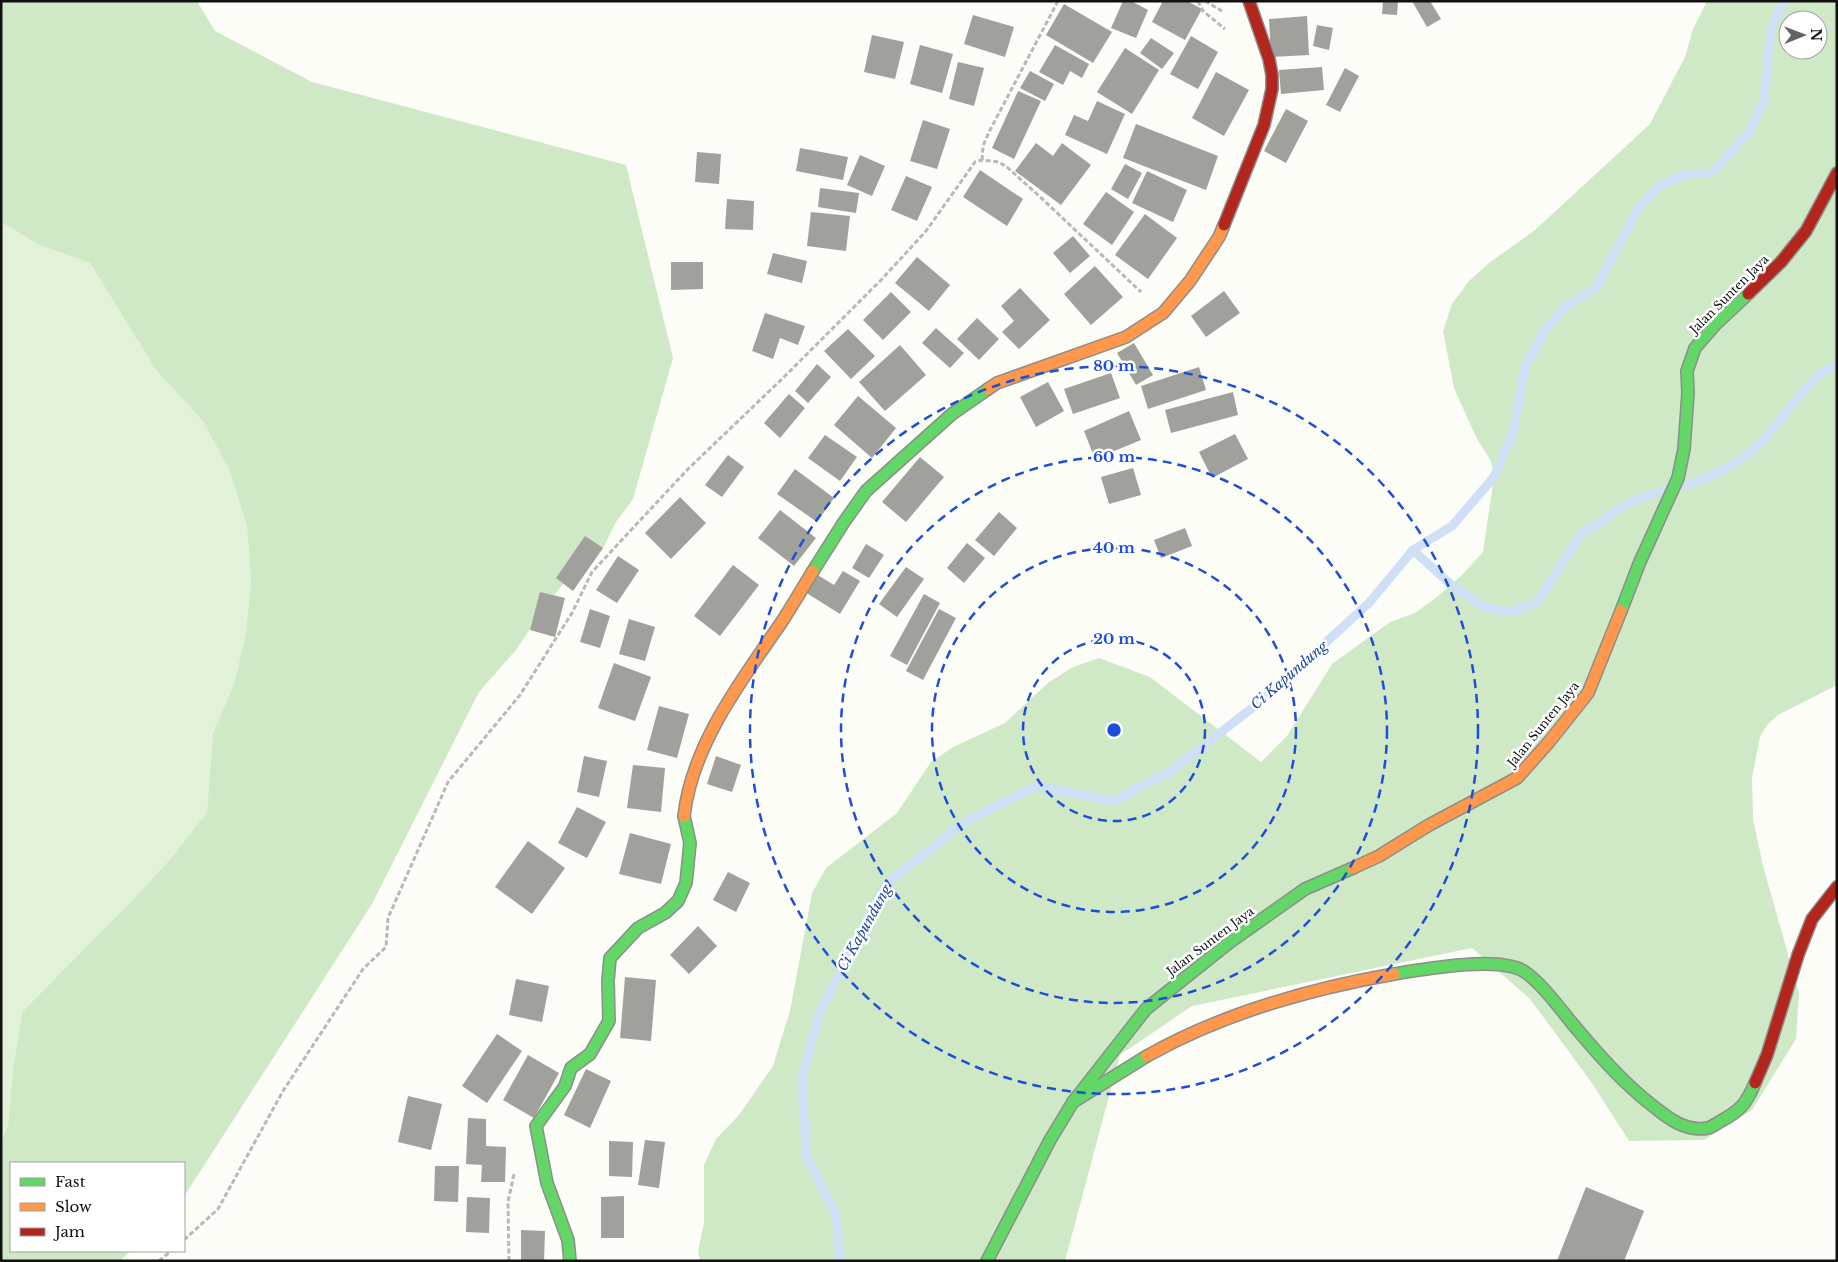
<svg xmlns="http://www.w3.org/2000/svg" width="1838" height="1262" font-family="'Libre Baskerville',serif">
<rect width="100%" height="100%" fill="#fcfdf7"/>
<!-- green -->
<polygon fill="#e1f2d8" points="1,222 39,245 90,263 156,370 202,420 230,471 247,527 251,579 246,633 234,684 213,733 207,812 173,856 131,902 22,1012 13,1069 8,1126 1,1143"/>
<!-- forest -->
<g fill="#cfe9c6" fill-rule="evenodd">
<polygon points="1,1 197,1 215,31 312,82 626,165 673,358 633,499 616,522 603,548 583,560 546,605 516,650 479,692 372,904 187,1192 184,1195 184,1163 11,1163 11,1251 130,1251 120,1261 1,1261 1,1143 8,1125 13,1069 22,1012 131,902 173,856 207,812 213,733 234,684 246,633 251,579 247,527 230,471 202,420 156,370 90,263 39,245 1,222"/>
<path d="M 1707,1 L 1837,1 L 1837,685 L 1778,715 L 1768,724 L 1760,737 L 1752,778 L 1753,819 L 1763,866 L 1799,993 L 1796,1039 L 1752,1110 L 1704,1140 L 1629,1141 L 1592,1083 L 1530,999 L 1472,948 L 1192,1006 L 1120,1055 L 1065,1261 L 700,1261 L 698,1251 L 704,1223 L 704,1165 L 716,1139 L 739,1115 L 773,1066 L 790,1011 L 812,893 L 826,868 L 897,813 L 931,762 L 953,747 L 1005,723 L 1049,682 L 1073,667 L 1099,658 L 1150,677 L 1261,762 L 1287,736 L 1332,664 L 1390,622 L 1415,613 L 1437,597 L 1462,575 L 1483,552 L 1494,477 L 1491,461 L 1476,437 L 1454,388 L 1443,331 L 1452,304 L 1469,281 L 1489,263 L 1535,230 L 1650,124 L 1685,57 L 1693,29 ZM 1788,20 L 1818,20 L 1818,50 L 1788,50 Z"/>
</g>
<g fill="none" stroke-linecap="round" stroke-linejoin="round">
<!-- stream -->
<g stroke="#cedff6" stroke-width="9">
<path d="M 1679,487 C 1714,478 1744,462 1768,435 C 1791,410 1805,379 1837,364"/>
<polyline points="1413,550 1448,582 1483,607 1511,612 1537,602 1582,533 1600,523 1622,506 1648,495 1667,490"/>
<polyline points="840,1261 836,1215 806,1156 802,1078 820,1011 886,884 965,822 1036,786 1113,801 1171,771 1265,698 1369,603 1413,550 1452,526 1494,477 1514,430 1525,367 1545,330 1566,306 1596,288 1639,207 1659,186 1686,174 1711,173 1749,133 1764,99 1771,28 1784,1"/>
</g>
</g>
<!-- building -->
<g fill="#a0a09c">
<polygon points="1123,1 1131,1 1148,10 1136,38 1111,28"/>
<polygon points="1163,1 1187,1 1202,9 1185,40 1152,22"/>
<polygon points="1383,1 1398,1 1397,15 1382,14"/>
<polygon points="1412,1 1430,1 1441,19 1427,27"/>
<polygon points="1064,4 1112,32 1093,63 1046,35"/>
<polygon points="973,15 1014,27 1005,57 964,44"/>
<polygon points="1307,16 1309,55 1271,57 1269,19"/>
<polygon points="1317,25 1333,28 1329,50 1313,46"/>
<polygon points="872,35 904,42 895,79 864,72"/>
<polygon points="1191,36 1218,52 1198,89 1170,74"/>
<polygon points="1151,38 1174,53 1162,69 1140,53"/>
<polygon points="920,45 953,54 942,93 910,84"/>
<polygon points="1055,45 1089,64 1082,78 1070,71 1063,85 1039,72"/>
<polygon points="1125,48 1159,70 1132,114 1097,92"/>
<polygon points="958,62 984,68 974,106 949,99"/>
<polygon points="1322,67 1324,90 1281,94 1279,70"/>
<polygon points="1345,68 1359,76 1340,112 1326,105"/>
<polygon points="1030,71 1054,84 1045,101 1020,88"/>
<polygon points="1216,72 1249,90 1224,136 1192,118"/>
<polygon points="1018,91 1041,101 1014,159 992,148"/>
<polygon points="1097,101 1125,114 1107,154 1065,135 1074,115 1088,121"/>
<polygon points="1286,109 1308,121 1286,163 1264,151"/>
<polygon points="923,120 950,129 937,169 910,161"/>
<polygon points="1136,124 1218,156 1206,190 1123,158"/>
<polygon points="1036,143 1053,156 1062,143 1091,165 1061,205 1015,171"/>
<polygon points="800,148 848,157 843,180 796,171"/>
<polygon points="697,152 721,154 719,184 695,182"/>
<polygon points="860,155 885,166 872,196 847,185"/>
<polygon points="1125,164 1142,173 1128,199 1111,189"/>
<polygon points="980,170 1023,199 1007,226 963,197"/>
<polygon points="1147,171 1187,190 1173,222 1132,203"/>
<polygon points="906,176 932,187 917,221 891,210"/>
<polygon points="820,188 859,193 856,213 818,207"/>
<polygon points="1106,192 1134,212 1112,245 1083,224"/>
<polygon points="727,199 754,201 753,230 725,229"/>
<polygon points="811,212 850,216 846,251 807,246"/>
<polygon points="1145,214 1177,238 1148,279 1115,255"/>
<polygon points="1073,236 1090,256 1070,273 1053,253"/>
<polygon points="773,253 807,261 802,283 767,274"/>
<polygon points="917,257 950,285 929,311 895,283"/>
<polygon points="671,262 703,262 703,289 671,290"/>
<polygon points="1095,266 1123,297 1091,325 1064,294"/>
<polygon points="1020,288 1050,320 1019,349 1002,332 1014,321 1001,306"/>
<polygon points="1224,291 1240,313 1206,337 1191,316"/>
<polygon points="891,292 911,312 883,340 863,320"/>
<polygon points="765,313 805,326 798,345 780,338 773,359 752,351"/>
<polygon points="977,318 999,339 979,360 957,339"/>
<polygon points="936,328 964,353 950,368 922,343"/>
<polygon points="848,329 875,356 851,379 824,351"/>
<polygon points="1134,343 1153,375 1136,385 1117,353"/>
<polygon points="900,345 926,375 885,411 859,382"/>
<polygon points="817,364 831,377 808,403 795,391"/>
<polygon points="1199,367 1206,390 1148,409 1141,386"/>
<polygon points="1111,373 1120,398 1073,414 1064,389"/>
<polygon points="1048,382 1064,411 1036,427 1020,397"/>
<polygon points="1233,392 1238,415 1171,433 1165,410"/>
<polygon points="789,394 805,408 780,438 764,423"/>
<polygon points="858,396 896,428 872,458 834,425"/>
<polygon points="1129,411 1141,440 1095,459 1084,431"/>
<polygon points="1235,434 1248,459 1212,478 1199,452"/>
<polygon points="825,435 857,457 840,481 808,458"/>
<polygon points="728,455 744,467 722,497 705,485"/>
<polygon points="920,457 944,477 906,522 882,502"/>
<polygon points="1133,468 1141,495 1109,504 1101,477"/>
<polygon points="795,469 834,498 817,522 777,494"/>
<polygon points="680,497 706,523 671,559 645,533"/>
<polygon points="780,510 816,538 794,566 758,538"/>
<polygon points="999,512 1017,528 994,556 975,540"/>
<polygon points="1185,528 1192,546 1161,558 1154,540"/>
<polygon points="585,536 603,548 573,591 556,578"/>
<polygon points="967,543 985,558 964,583 947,568"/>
<polygon points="866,544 884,555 869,578 852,568"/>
<polygon points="618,556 639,570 617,603 596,590"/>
<polygon points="733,565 759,585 720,636 694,616"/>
<polygon points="906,567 924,579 897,617 879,604"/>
<polygon points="843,571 860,581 840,614 805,592 816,574 834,585"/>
<polygon points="540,592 565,598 555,637 530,630"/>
<polygon points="924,594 940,603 907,665 890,656"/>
<polygon points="590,609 610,616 600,648 580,642"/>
<polygon points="939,609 956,618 923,680 906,671"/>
<polygon points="629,619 655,627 645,661 619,654"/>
<polygon points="614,663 651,677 635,721 598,708"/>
<polygon points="659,706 689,714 677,758 647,750"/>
<polygon points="584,756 607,761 599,797 577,792"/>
<polygon points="716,756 741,765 732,792 707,784"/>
<polygon points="633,765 665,768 661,812 627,808"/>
<polygon points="577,807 606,822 587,858 558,843"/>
<polygon points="630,833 671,844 661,884 619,874"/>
<polygon points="528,841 565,868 532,914 495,887"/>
<polygon points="728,872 750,883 736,912 713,900"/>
<polygon points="698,926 717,946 689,974 670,955"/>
<polygon points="625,977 656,980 651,1041 620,1038"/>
<polygon points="516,979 549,986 542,1022 509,1015"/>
<polygon points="497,1034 522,1051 487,1103 462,1086"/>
<polygon points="528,1055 559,1073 534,1118 503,1100"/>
<polygon points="586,1069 611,1081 590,1128 564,1115"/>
<polygon points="408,1096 442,1104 431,1150 398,1142"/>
<polygon points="468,1118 486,1119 486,1146 506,1147 505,1182 481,1182 482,1165 466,1164"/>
<polygon points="645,1140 665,1142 659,1188 638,1185"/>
<polygon points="609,1141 633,1142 632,1177 609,1176"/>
<polygon points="435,1166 459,1166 458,1202 434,1201"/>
<polygon points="1586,1187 1644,1211 1624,1261 1557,1261"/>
<polygon points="624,1196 624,1238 601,1238 601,1197"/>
<polygon points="467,1197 490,1198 489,1233 466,1232"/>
<polygon points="521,1230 545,1231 544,1261 521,1261"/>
</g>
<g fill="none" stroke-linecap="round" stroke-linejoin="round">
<!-- fast casing -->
<g stroke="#8d8e8b" stroke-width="14">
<g id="fast">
<polyline points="813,571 844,522 866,491 952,414 988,389"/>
<polyline points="1621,611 1639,564 1678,478 1684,449 1688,393 1687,371 1695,348 1716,324 1748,294"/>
<path d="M 1394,974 C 1423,969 1501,955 1525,972 C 1542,984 1558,1006 1571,1022 C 1597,1053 1622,1082 1653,1106 C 1669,1119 1686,1132 1708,1128 C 1712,1127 1717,1123 1721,1121 C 1741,1110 1746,1104 1755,1083"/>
<polyline points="1073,1102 1146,1009 1230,942 1305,889 1353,868"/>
<polyline points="570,1261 568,1240 547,1183 536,1126 565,1086 571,1068 590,1054 609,1021 608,981 610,958 638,928 665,913 678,901 686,883 690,843 684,816"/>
<polyline points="987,1261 1050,1140 1073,1102 1147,1056"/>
</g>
</g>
<!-- slow casing -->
<g stroke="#8d8e8b" stroke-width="14">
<g id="slow">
<polyline points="988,389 997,383 1126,337 1163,313 1190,281 1219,237 1224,225"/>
<path d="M 684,816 C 692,745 741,681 781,623 C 792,606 802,589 813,571"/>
<polyline points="1353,868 1379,856 1429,825 1517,778 1549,742 1588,693 1621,611"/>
<path d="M 1147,1056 C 1223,1013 1309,989 1394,974"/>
</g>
</g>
<!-- jam casing -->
<g stroke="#8d8e8b" stroke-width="14">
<g id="jam">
<polyline points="1224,225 1264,125 1272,89 1272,75 1269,59 1249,1"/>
<polyline points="1748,294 1781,262 1806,231 1837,173"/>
<polyline points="1755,1083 1767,1055 1798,955 1812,919 1837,887"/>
</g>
</g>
<!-- path -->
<g stroke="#b9b9b8" stroke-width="3" stroke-dasharray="5 2.5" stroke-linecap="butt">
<polyline points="1198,1 1203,11 1225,29"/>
<polyline points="1205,1 1222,11"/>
<polyline points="982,160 983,146 989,132 1058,1"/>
<polyline points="184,1240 218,1209 283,1091 363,969 386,947 388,918 448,782 520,695 572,613 592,572 687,470 783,378 882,279 926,231 975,162 982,160 999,162 1008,168 1037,194 1141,292"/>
<polyline points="159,1261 171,1251"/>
<polyline points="509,1261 508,1202 514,1174"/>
</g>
<!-- fast -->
<use href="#fast" stroke="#63d668" stroke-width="11"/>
<!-- slow -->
<use href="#slow" stroke="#ff974d" stroke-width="11"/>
<!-- jam -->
<use href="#jam" stroke="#b3261e" stroke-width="11"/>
</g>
<!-- distance rings -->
<g fill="none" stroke="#1d4ed8" stroke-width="2.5" stroke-dasharray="9 6">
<circle cx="1114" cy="730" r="91"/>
<circle cx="1114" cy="730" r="182"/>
<circle cx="1114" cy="730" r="273"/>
<circle cx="1114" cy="730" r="364"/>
</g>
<g text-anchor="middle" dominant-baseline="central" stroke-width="5" stroke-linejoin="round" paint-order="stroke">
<!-- street labels -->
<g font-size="12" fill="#111" stroke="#fff">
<text transform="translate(1729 294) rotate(-45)">Jalan Sunten Jaya</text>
<text transform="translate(1543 724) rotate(-51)">Jalan Sunten Jaya</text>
<text transform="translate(1210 941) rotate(-37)">Jalan Sunten Jaya</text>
</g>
<!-- water labels -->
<g font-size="14" font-style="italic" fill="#1d47a0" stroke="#fff">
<text transform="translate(1289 675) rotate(-41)">Ci Kapundung</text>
<text transform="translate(864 928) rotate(-61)">Ci Kapundung</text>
</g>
</g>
<circle cx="1114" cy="730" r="8" fill="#1d4ed8" stroke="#fff" stroke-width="2.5"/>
<g font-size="15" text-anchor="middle" font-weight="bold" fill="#1d4ed8" stroke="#fff" stroke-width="5" stroke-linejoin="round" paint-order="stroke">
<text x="1114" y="371">80 m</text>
<text x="1114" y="462">60 m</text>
<text x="1114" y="553">40 m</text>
<text x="1114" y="644">20 m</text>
</g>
<!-- border -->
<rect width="1838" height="1262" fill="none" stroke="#111111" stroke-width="5"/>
<!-- legend -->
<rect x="10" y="1162" width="175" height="90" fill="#ffffff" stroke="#a0a0a0"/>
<rect x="20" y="1178" width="25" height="8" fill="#63d668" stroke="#a0a0a0"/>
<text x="55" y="1187" font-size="15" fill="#111111">Fast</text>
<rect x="20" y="1203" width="25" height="8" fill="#ff974d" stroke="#a0a0a0"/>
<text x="55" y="1212" font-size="15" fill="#111111">Slow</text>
<rect x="20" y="1228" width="25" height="8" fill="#b3261e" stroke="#a0a0a0"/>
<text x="55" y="1237" font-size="15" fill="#111111">Jam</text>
<!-- north arrow -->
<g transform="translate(1803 35) rotate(89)"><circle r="24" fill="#ffffff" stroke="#a0a0a0"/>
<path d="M0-4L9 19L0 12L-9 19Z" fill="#636462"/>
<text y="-8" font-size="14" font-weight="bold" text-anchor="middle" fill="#111111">N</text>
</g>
</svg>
